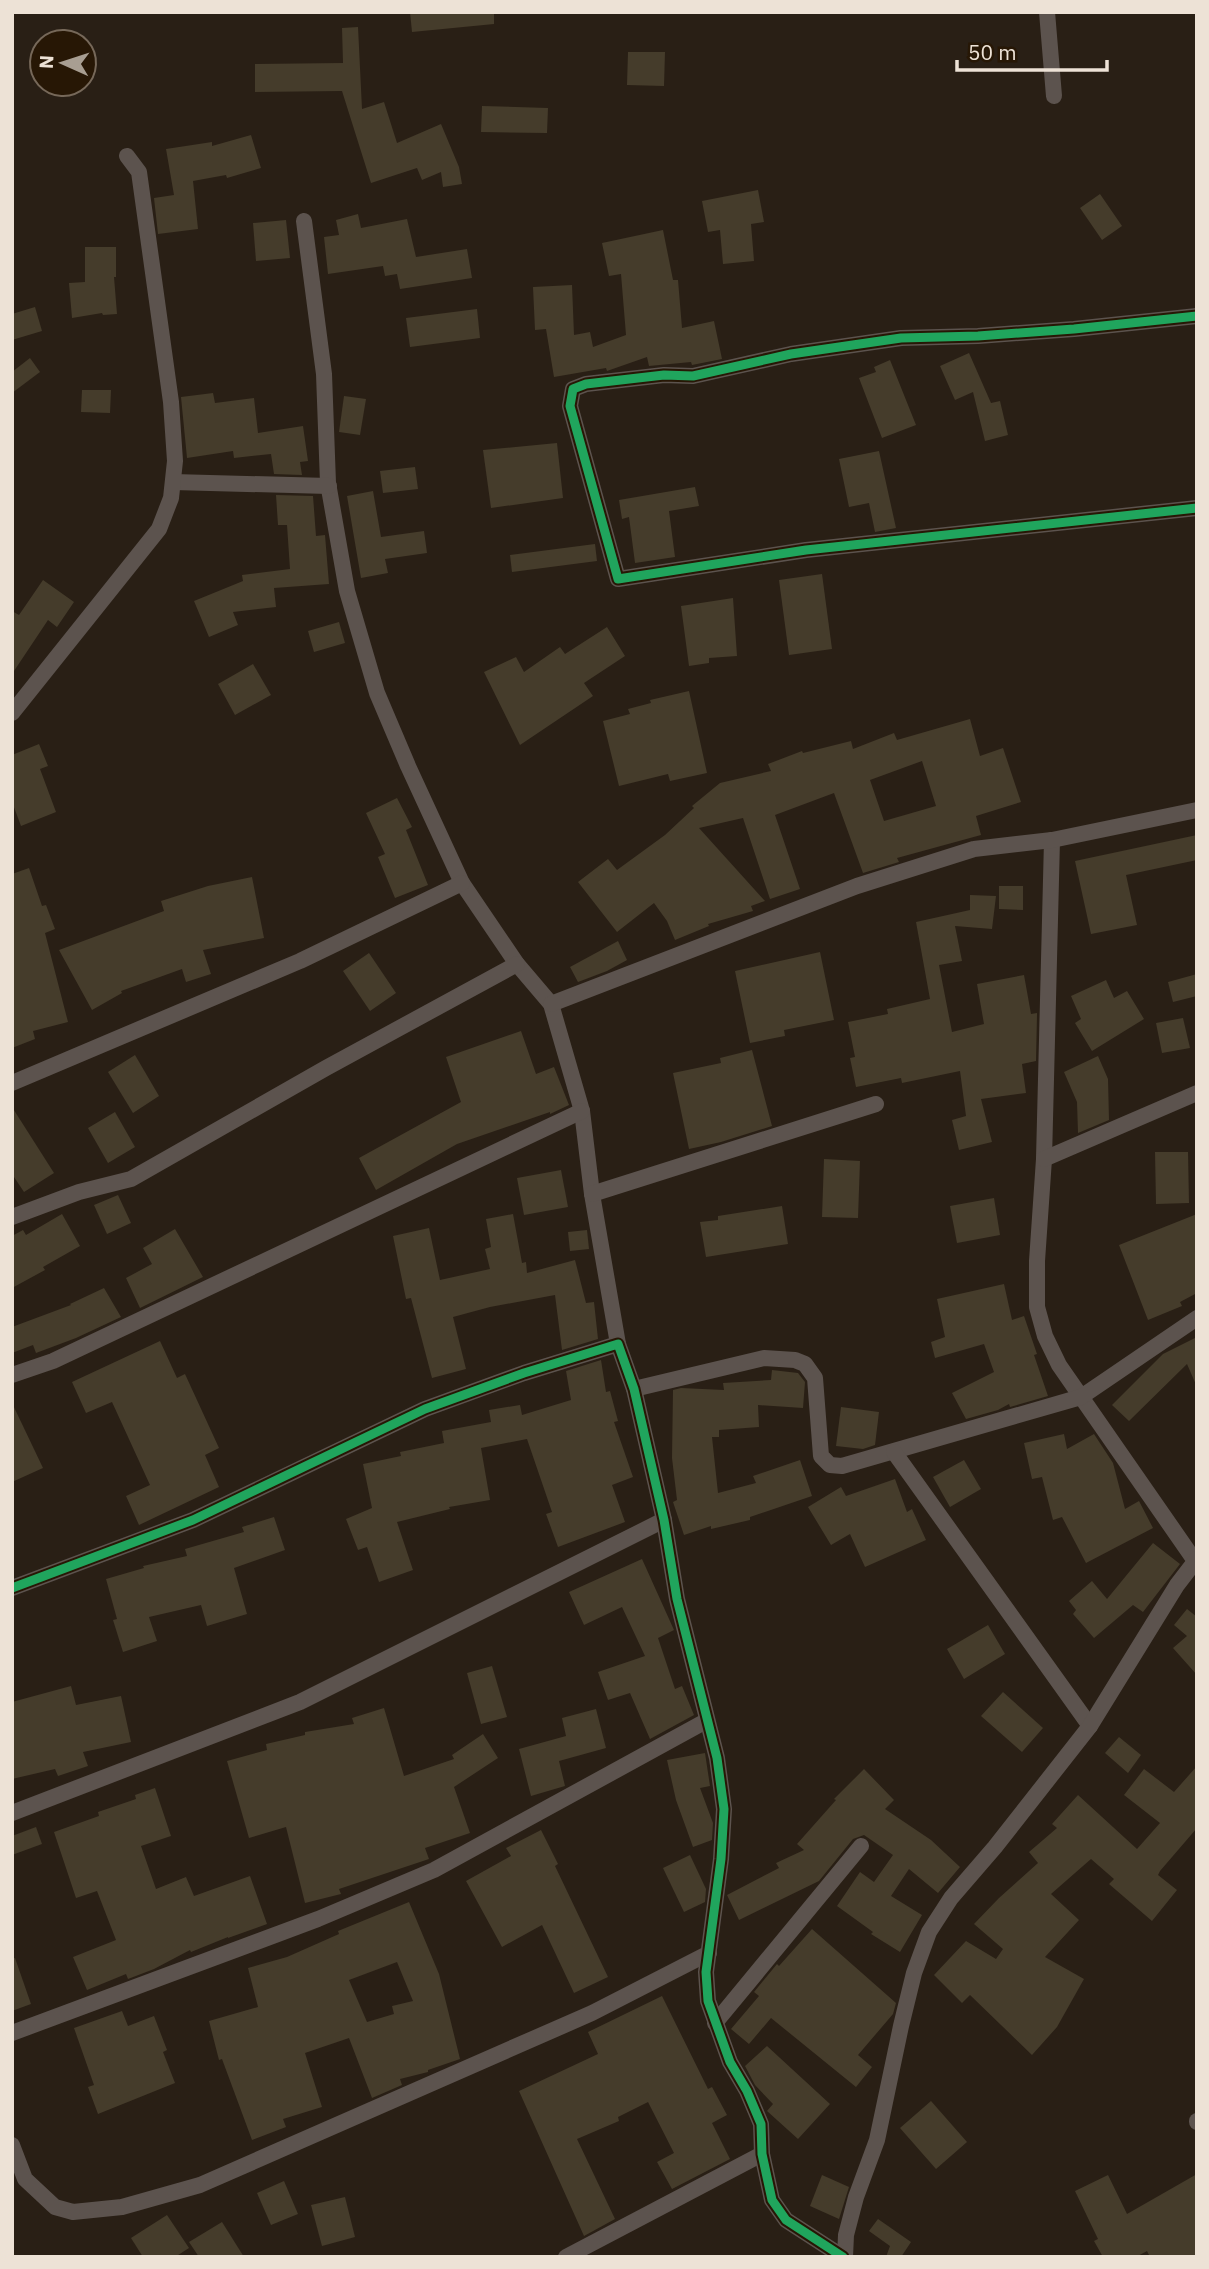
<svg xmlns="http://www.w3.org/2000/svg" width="1209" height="2269" font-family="'IBM Plex Sans',sans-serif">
<rect width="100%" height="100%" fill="#291f15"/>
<!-- building -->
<g fill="#453c2b" fill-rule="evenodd">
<polygon points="410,12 494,12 494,24 412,32"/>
<polygon points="358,27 362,109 384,102 397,143 441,124 459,167 462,184 443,187 441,172 422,180 417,168 371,183 342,91 255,92 255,64 343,63 342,28"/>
<polygon points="628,52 665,52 664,86 627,85"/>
<polygon points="482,106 548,108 547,133 481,132"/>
<polygon points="251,135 261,168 227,178 226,175 193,181 198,229 158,234 154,198 174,195 166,149 212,142 212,146"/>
<polygon points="758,190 764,222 751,224 754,261 723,264 720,230 708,232 702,201"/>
<polygon points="1100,194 1122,226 1102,240 1080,208"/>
<polygon points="358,214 361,228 407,219 416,257 467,249 472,278 400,289 397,274 385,276 383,266 328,274 324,237 339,235 336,220"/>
<polygon points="286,220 290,258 256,261 253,223"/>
<polygon points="663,230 673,280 678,280 682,328 714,321 722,359 692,365 691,362 649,366 647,357 607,371 606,368 554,377 546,329 535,330 533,287 572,285 574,335 590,332 593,347 626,335 621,274 609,276 602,243"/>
<polygon points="85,247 116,247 116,277 114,277 117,314 103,315 102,313 72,318 69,283 85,282"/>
<polygon points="35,307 42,331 12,340 12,314"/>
<polygon points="477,309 480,338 410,347 406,318"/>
<polygon points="969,353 991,403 1000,401 1008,435 985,441 973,392 955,400 940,366"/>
<polygon points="30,358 40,372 12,393 12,372"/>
<polygon points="890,360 916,425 882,438 859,378 876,372 874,367"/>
<polygon points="82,390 111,390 110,413 81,412"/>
<polygon points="213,393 215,403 254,398 258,433 303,426 308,461 300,462 302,475 274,474 271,454 234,458 233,451 187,458 181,397"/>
<polygon points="344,396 366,399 360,435 339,432"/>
<polygon points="557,443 563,498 491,508 483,450"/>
<polygon points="879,451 896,528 875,532 869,503 849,507 839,459"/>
<polygon points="415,467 418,489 383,493 380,471"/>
<polygon points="695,487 699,506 669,511 675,557 635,563 629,517 622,519 619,500"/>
<polygon points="373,491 381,537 424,531 427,553 385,559 388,573 361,578 347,496"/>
<polygon points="276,495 313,496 316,536 325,535 329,584 274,588 276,607 233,612 238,625 209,637 194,601 243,581 242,575 290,569 287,525 278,525"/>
<polygon points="595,544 597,561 512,572 510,555"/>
<polygon points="822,574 832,649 789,655 779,580"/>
<polygon points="43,580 74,602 57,627 48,620 12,674 12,611 19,615"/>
<polygon points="733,598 737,656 709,658 709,663 689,666 681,606"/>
<polygon points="339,622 345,643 314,652 308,631"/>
<polygon points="607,627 625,656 584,683 593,696 520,745 484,672 516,657 524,672 560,647 565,654"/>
<polygon points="253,664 271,695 235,715 218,684"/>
<polygon points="689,691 707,773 670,781 668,774 619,786 603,721 630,714 628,709 651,703 650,700"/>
<path d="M 970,719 L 980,756 L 1003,748 L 1021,802 L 976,816 L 981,835 L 897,858 L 899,862 L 863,873 L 834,793 L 775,815 L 800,889 L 770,899 L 743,818 L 699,828 L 765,901 L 751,906 L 753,911 L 708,924 L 709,926 L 675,940 L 667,921 L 654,903 L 617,932 L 578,882 L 608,859 L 617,870 L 665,835 L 694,808 L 692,806 L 720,783 L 771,771 L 768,764 L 802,751 L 803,753 L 851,741 L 853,749 L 894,733 L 897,740 ZM 922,761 L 936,806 L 884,821 L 870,780 Z"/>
<polygon points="39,744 48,766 40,769 56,812 21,826 12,802 12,755"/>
<polygon points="397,798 412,827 406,830 428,885 395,898 378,857 385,854 366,813"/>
<polygon points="1197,835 1197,860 1126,875 1137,925 1091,934 1075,861"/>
<polygon points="29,868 42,906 46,905 55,929 45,933 68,1022 33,1031 35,1039 12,1048 12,874"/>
<polygon points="252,877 264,938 203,950 211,974 186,982 182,969 121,991 122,993 92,1010 59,950 164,911 161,901 208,886"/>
<polygon points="999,886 1023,886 1023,910 999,909"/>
<polygon points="970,895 996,896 992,929 955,926 962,961 939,965 952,1032 984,1024 977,984 1024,975 1031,1014 1037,1013 1037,1015 1036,1061 1022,1064 1026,1093 981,1099 992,1142 959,1150 952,1120 966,1116 960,1071 902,1083 901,1078 856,1087 850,1058 855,1057 848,1022 888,1014 887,1009 930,999 916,922 970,910"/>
<polygon points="618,941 627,960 607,971 578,982 570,967"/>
<polygon points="820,952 834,1020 784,1030 785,1036 750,1043 735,971"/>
<polygon points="369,953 396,993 370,1011 343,971"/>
<polygon points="1197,974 1197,996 1173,1002 1168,982"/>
<polygon points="1106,980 1114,998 1127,991 1144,1019 1092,1051 1075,1023 1081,1019 1071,996"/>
<polygon points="1183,1018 1190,1048 1162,1053 1156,1023"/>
<polygon points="521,1031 536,1074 554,1067 569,1105 550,1114 550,1112 457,1144 376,1190 359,1158 461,1102 446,1057"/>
<polygon points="752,1050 772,1126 721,1142 689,1149 673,1073 721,1063 720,1058"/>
<polygon points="135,1055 159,1096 133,1113 108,1072"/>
<polygon points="1098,1056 1108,1079 1109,1120 1078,1133 1077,1102 1064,1072"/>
<polygon points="12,1107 54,1173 24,1192 12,1174"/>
<polygon points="115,1112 135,1147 108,1163 88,1128"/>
<polygon points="1155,1152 1188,1152 1189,1203 1156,1204"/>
<polygon points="824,1159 860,1161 858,1218 822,1217"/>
<polygon points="561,1170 568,1207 524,1215 517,1178"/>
<polygon points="118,1195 131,1223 107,1234 94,1205"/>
<polygon points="994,1198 1000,1235 957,1243 950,1206"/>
<polygon points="782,1206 788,1244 706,1257 700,1222 718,1220 718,1216"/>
<polygon points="62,1214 80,1246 43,1267 45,1270 12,1288 12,1236 23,1230 26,1235"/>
<polygon points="513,1214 522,1263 526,1262 527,1273 575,1260 586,1303 594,1302 598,1339 562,1350 555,1295 490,1307 453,1317 466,1369 432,1378 411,1298 406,1299 393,1236 429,1228 440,1280 490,1269 485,1249 491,1247 486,1219"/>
<polygon points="1197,1214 1197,1293 1180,1302 1182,1306 1148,1320 1119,1245"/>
<polygon points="175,1229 203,1277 140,1308 126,1278 152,1264 143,1248"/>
<polygon points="587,1230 589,1249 570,1251 568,1232"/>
<polygon points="1004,1284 1012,1320 1024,1316 1037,1354 1034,1355 1048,1396 1010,1407 1009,1404 998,1410 966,1419 952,1393 994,1372 984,1344 935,1358 931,1342 945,1337 937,1299"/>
<polygon points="104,1288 121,1317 76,1338 36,1353 33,1345 12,1353 12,1327 71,1305 70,1304"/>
<polygon points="1197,1337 1197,1387 1187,1364 1129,1421 1112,1405 1163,1354"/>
<polygon points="160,1341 177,1378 185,1374 219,1448 205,1455 219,1487 139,1525 126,1496 150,1485 112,1402 86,1413 72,1382"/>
<polygon points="601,1360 606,1392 610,1391 618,1421 614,1422 633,1477 612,1485 625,1522 558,1547 546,1514 552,1512 527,1439 481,1448 490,1500 449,1507 450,1509 397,1522 413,1570 379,1582 367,1547 358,1550 346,1519 372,1508 363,1464 401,1456 400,1452 444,1443 442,1431 491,1422 489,1410 520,1405 522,1415 571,1400 566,1371"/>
<polygon points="772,1370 798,1373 805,1382 803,1408 758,1405 759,1427 719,1430 719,1437 712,1437 718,1493 756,1483 753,1476 800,1460 812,1496 750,1517 750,1520 711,1529 711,1526 684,1535 673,1502 677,1500 672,1458 673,1390 681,1388 724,1390 723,1383 771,1380"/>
<polygon points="12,1403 43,1468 12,1482"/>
<polygon points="841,1407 879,1412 875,1445 863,1449 836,1446"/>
<polygon points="1064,1434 1067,1449 1094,1434 1113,1463 1125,1509 1139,1501 1153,1528 1086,1563 1062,1517 1053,1520 1042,1477 1032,1479 1024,1443"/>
<polygon points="964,1460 981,1489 950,1507 933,1477"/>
<polygon points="895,1479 907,1512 912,1509 926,1540 865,1567 850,1534 831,1545 808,1507 841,1487 846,1496"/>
<polygon points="274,1517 285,1550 234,1568 247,1614 207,1626 201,1605 149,1617 157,1641 123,1652 113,1620 117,1619 106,1579 144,1568 143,1566 187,1556 185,1549 244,1532 242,1527"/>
<polygon points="1153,1543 1180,1564 1143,1612 1133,1605 1094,1638 1073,1614 1076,1610 1069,1601 1092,1581 1107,1599"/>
<polygon points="642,1559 674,1630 658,1638 675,1689 682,1686 694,1715 650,1739 630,1693 608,1700 598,1672 645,1656 622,1607 584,1625 569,1592"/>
<polygon points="1187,1609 1197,1617 1197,1675 1173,1648 1187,1636 1174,1625"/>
<polygon points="988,1625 1005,1654 964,1679 947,1649"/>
<polygon points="492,1666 507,1717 481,1724 467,1673"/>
<polygon points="71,1686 76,1705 121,1696 131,1742 83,1752 88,1766 58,1776 55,1769 12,1779 12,1702"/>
<polygon points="1003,1692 1043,1728 1022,1752 981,1716"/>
<polygon points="384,1708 404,1776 454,1759 452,1755 483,1734 498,1758 454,1787 470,1833 425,1848 429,1859 339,1889 341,1894 305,1903 286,1827 249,1838 227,1761 267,1750 266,1744 305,1735 305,1732 354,1724 352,1718"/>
<polygon points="596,1709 606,1748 559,1761 565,1786 531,1796 519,1749 566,1736 562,1718"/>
<polygon points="1119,1737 1141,1755 1128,1773 1105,1753"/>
<polygon points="705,1753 710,1786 700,1788 713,1823 712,1840 693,1847 676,1800 667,1760"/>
<polygon points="1197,1766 1197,1828 1160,1871 1158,1875 1177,1890 1152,1921 1109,1884 1114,1879 1091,1859 1051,1894 1079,1920 1045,1957 1084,1979 1057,2027 1032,2055 970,1995 962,2003 934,1975 966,1941 996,1959 1003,1949 974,1924 999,1898 1038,1863 1029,1852 1057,1828 1052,1824 1078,1795 1137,1849 1160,1823 1124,1795 1144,1769 1174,1792"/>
<polygon points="864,1769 894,1800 885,1809 931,1840 960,1867 938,1893 909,1869 891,1896 922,1915 900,1952 871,1934 873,1932 837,1906 860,1872 874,1882 893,1855 864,1835 853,1839 819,1881 739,1920 727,1895 779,1868 776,1863 804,1850 797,1844 836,1800 834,1799"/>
<polygon points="155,1788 171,1836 141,1846 156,1889 186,1877 194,1896 250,1876 267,1924 228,1938 228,1937 191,1952 190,1950 154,1969 128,1979 126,1974 87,1990 73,1957 116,1940 97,1891 76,1898 54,1832 99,1816 98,1812 136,1799 135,1795"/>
<polygon points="36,1827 42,1844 12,1855 12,1836"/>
<polygon points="541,1830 558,1864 555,1866 608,1977 574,1993 542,1925 502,1947 466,1881 511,1856 506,1848"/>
<polygon points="690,1855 706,1889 705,1902 684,1912 663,1868"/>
<path d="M 409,1902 L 439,1974 L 460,2059 L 428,2070 L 428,2072 L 400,2079 L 402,2085 L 372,2098 L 349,2038 L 305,2053 L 322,2107 L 283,2119 L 286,2127 L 252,2140 L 222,2059 L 219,2060 L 209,2021 L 258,2007 L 248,1968 L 287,1957 L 339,1934 L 338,1931 ZM 397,1962 L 413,2001 L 392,2006 L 394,2014 L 367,2022 L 349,1980 Z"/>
<polygon points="812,1929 896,2003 893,2014 858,2055 872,2067 856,2087 771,2018 749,2044 731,2029 759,1996 754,1992 777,1964 779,1966"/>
<polygon points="15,1958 31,2004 12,2011 12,1959"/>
<polygon points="662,1996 708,2089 712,2087 727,2115 712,2123 730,2159 672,2189 657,2162 674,2153 648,2102 618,2117 619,2121 577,2139 615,2219 584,2236 519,2091 598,2054 588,2032"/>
<polygon points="122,2011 128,2026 154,2016 167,2050 163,2052 175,2083 98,2114 88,2087 94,2085 74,2028"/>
<polygon points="767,2046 830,2104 798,2139 767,2111 773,2104 755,2085 745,2066"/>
<polygon points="931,2101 967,2142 936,2169 900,2128"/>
<polygon points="1197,2174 1197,2257 1150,2257 1147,2251 1136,2257 1103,2257 1094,2241 1098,2239 1075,2191 1108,2175 1127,2214"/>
<polygon points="822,2175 849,2187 839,2219 810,2206"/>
<polygon points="284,2181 298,2214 271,2225 257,2193"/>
<polygon points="345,2197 355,2237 322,2246 311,2205"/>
<polygon points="167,2215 189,2248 175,2257 143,2257 131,2238"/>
<polygon points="878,2219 911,2242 901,2257 886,2257 890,2246 869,2231"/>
<polygon points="222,2222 244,2257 199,2257 189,2242"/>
</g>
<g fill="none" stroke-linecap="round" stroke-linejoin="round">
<!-- minor -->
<g stroke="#5c534e" stroke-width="16">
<polyline points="1047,12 1054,96"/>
<polyline points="304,221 324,374 328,483 347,591 377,693 408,766 462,883 517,964 551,1004 582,1111 592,1194 618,1344"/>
<polyline points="1197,316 1074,329 978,336 901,338 791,354 693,376 664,375 586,384 573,389 570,406 618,579 806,550 1197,508"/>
<polyline points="173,482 329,486"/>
<polyline points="12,713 159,529 171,498 175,461 171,402 139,172 127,156"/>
<polyline points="1052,840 1044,1159 1037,1261 1037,1307 1045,1336 1059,1365 1195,1561"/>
<polyline points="551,1004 857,886 974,849 1052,840 1197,810"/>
<polyline points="12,1083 300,961 462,883"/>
<polyline points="1044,1159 1197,1093"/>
<polyline points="592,1194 876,1104"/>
<polyline points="12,1217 79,1192 131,1179 326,1068 517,964"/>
<polyline points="12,1375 53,1361 582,1111"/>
<polyline points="634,1389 764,1358 795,1360 805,1364 815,1378 821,1456 830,1465 842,1466 1081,1397 1197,1318"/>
<polyline points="894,1452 1090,1726"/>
<polyline points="12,1588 193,1520 425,1409 524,1373 618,1344 634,1389 664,1520 677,1599 717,1758 724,1809 721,1859 706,1972 708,2001 730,2062 747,2091 761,2124 762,2154 772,2200 786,2220 843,2257"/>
<polyline points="12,1813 300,1702 664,1520"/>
<polyline points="715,2023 861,1846"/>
<polyline points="12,2033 318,1919 434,1870 706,1721"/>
<polyline points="1197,2121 1197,2122"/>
<polyline points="12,2145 25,2179 55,2207 73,2212 122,2207 200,2185 592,2013 709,1953"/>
<polyline points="566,2257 762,2154"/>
<polyline points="845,2257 846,2235 856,2197 877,2140 901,2026 914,1973 929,1932 951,1898 995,1847 1090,1726 1177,1585 1197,1559"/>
</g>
<!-- cycleway casing -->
<g stroke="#271705" stroke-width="13">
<g id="cycleway">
<polyline points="1197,316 1074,329 978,336 901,338 791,354 693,376 664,375 586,384 573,389 570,406 618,579 806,550 1197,508"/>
<polyline points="12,1588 193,1520 425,1409 524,1373 618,1344 634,1389 664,1520 677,1599 717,1758 724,1809 721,1859 706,1972 708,2001 730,2062 747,2091 761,2124 762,2154 772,2200 786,2220 843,2257"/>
</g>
</g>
<!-- cycleway -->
<use href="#cycleway" stroke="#20a55d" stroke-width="9"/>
</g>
<!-- border -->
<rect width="1209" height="2269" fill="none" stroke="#ede2d6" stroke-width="28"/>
<!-- north arrow -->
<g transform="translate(63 63) rotate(273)"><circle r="33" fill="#271705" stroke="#766859" stroke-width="2"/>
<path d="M0-5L12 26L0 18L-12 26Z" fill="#a89e92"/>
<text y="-10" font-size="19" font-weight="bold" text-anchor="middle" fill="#ede2d6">N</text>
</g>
<!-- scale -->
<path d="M957 60v10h150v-10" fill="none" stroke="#ede2d6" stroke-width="3.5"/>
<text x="968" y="60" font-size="21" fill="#ede2d6" stroke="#271705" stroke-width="5" paint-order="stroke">50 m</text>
</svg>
